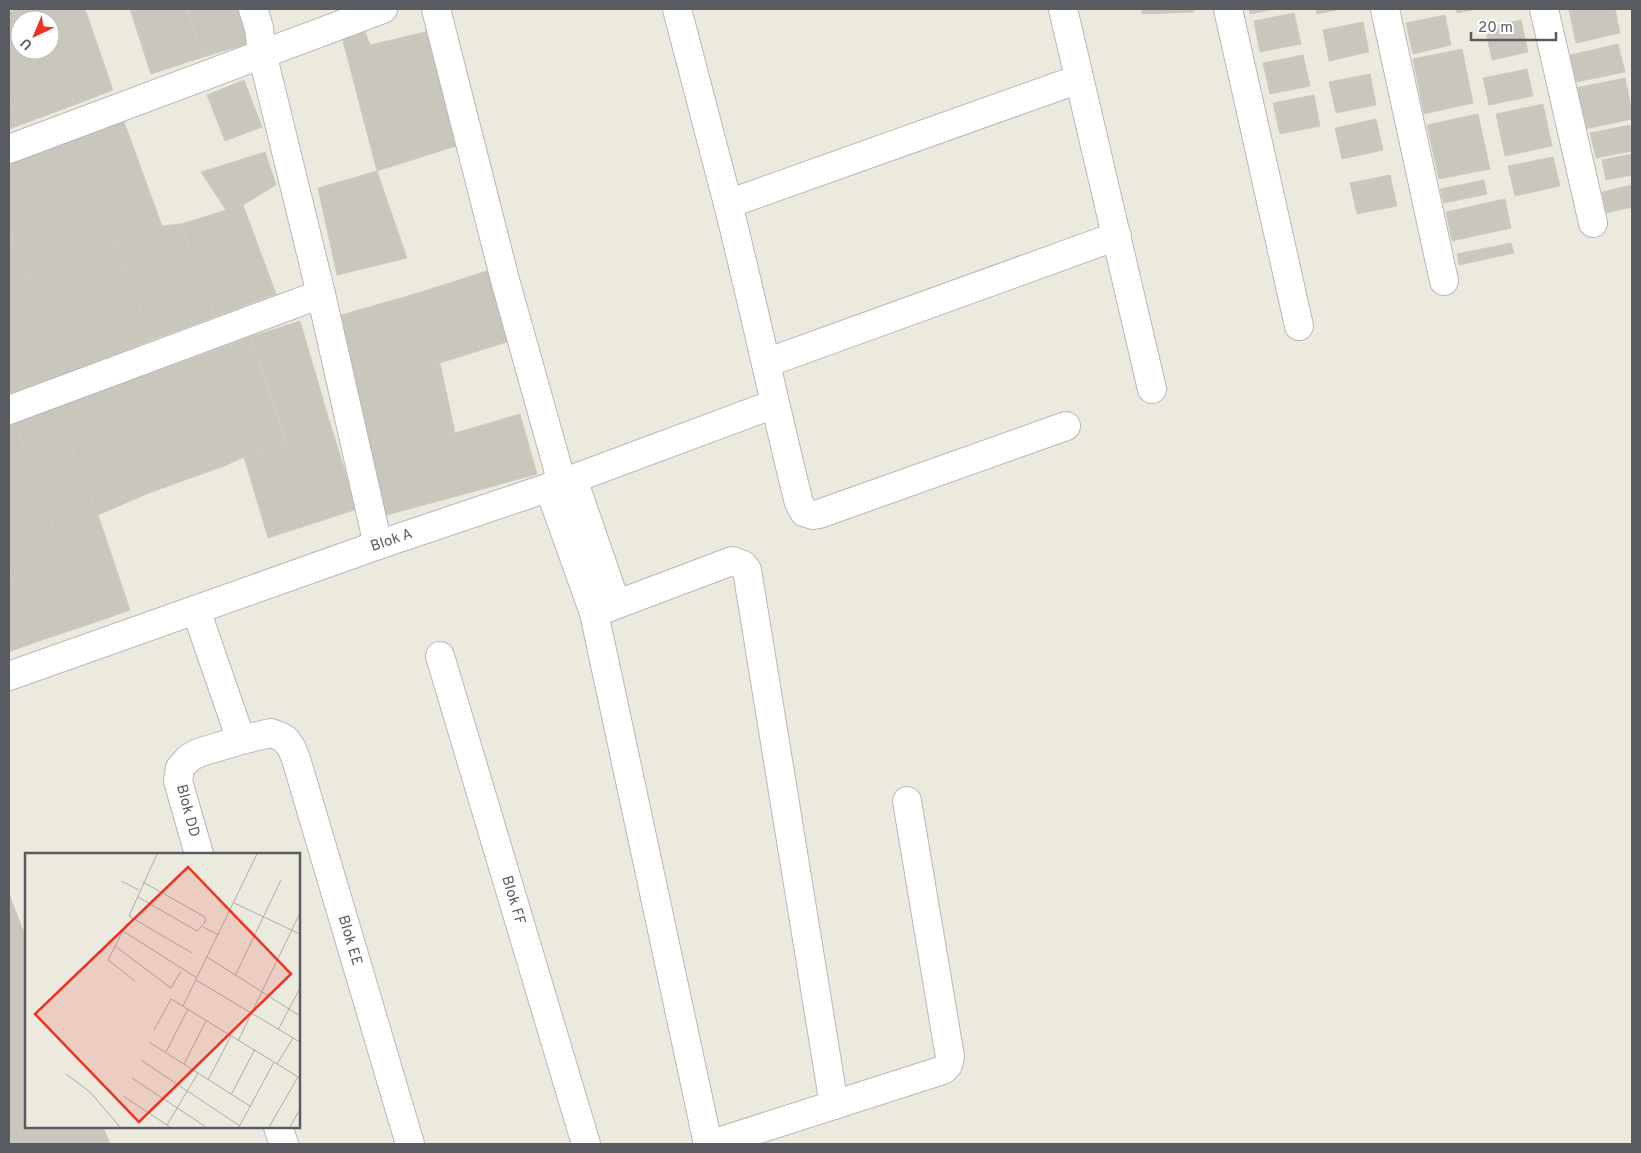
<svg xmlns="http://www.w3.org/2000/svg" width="1641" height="1153" font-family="Overpass,sans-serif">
<rect width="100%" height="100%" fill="#ece9df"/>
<!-- building -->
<g fill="#c9c6be" stroke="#d1cbbd">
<polygon points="19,9 38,9 42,20 20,20 20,50 50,50 50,41 74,105 20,125 9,95 9,12"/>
<polygon points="38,9 85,9 113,90 74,105 50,41 50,20 42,20"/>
<polygon points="130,9 187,9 203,57 151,74"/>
<polygon points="197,9 245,9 254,42 203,57 188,11"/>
<polygon points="1142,9 1194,9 1194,12 1142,14"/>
<polygon points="1249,9 1275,9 1250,14"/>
<polygon points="1316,9 1342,9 1317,14"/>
<polygon points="1456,9 1478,9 1457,13"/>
<polygon points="1574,9 1615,9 1620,33 1576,43 1569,10"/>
<polygon points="1294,13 1301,44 1260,52 1254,21"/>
<polygon points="1445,15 1451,45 1413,54 1406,23"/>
<polygon points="1521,20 1528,52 1492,60 1485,28"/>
<polygon points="1363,22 1369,52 1329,61 1323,30"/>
<polygon points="365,31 370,45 429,31 459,145 377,171 342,37"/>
<polygon points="1618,44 1625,72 1576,82 1570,55"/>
<polygon points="1462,49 1473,103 1424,114 1413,59"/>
<polygon points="1303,55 1310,86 1270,94 1263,63"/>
<polygon points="1527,69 1533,96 1489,105 1483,78"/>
<polygon points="1370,74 1376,105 1336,113 1329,82"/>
<polygon points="1625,78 1632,111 1632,119 1585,129 1576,88"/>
<polygon points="244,80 262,127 225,141 207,95"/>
<polygon points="9,95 20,125 9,129"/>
<polygon points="1314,95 1320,126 1280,134 1273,103"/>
<polygon points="1543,104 1552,146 1505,156 1496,114"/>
<polygon points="1478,114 1490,169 1439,179 1427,125"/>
<polygon points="123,119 162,226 116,243 76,136"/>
<polygon points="1376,119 1383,150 1342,159 1335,128"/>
<polygon points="1630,125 1632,135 1632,151 1596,158 1590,133"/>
<polygon points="76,136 116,243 27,276 9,228 9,160"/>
<polygon points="265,152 276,185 243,205 226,210 201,172"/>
<polygon points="1632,154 1632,175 1606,180 1602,160"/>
<polygon points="1553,157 1560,186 1515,196 1508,166"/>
<polygon points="377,171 407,258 337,275 318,188"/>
<polygon points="1390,175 1397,206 1357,214 1350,183"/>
<polygon points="1484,180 1487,194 1444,203 1440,189"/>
<polygon points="1632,185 1632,207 1606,213 1602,192"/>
<polygon points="1505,199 1511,228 1452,241 1446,212"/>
<polygon points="243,205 276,294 215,317 181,224"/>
<polygon points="181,224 215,317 152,340 116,243 162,226"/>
<polygon points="9,228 27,276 9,283"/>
<polygon points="116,243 152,340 78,369 41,270"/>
<polygon points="1511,243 1514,253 1459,265 1457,254"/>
<polygon points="41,270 78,369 9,394 9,283"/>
<polygon points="490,270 513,340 440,363 418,293"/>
<polygon points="418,293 440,363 351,386 334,317"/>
<polygon points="300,321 329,420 284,433 250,337"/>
<polygon points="250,337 287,444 244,457 224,466 188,360"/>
<polygon points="188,360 224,466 149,493 107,388"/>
<polygon points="440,363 455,433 365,451 351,386"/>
<polygon points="107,388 149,493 98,515 55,405"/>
<polygon points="55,405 98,515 54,530 15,423"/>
<polygon points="520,414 537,474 472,492 455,433"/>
<polygon points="329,420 357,509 268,538 244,457 287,444 284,433"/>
<polygon points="15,423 54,530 9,546 9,425"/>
<polygon points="455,433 472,492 379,517 365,451"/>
<polygon points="98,515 130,610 96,622 62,527"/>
<polygon points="62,527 96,622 36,642 9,569 9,546"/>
<polygon points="9,574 11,574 36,642 9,652"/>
<polygon points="9,894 26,938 26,1127 103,1127 110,1144 9,1144"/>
</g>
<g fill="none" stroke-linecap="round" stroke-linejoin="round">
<!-- minor casing -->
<g stroke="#b5b8bd" stroke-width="30">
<g id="minor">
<polyline points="253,9 259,28 262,53 321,294 378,545"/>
<polyline points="436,9 505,280 562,483"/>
<path d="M 677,9 C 694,74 711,139 728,204 C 753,303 774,403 799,503 L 804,512 L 813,515 L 819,514 L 1066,426"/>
<polyline points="1063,9 1152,389"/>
<polyline points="1228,9 1299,326"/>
<polyline points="1385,9 1444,281"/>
<polyline points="1544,9 1593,223"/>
<polyline points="9,149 383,9"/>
<polyline points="728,204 1079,79"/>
<polyline points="766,363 1117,236"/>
<polyline points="9,410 321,294"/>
<polyline points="573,479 616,604"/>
<polyline points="549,487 594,613 708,1144"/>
<polyline points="196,610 241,740"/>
<polyline points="594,613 732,561 743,565 747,570 834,1105"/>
<path id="s1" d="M 440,656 L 586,1144"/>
<path id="s2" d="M 9,676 L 378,545 L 562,483 L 774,404"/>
<path id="s3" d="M 199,854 L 178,781 L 180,768 L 189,758 L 198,753 L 241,740 L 271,733 L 279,736 L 286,740 L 292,749 L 296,759 L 410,1144"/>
<polyline points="278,1127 284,1144"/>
<polyline points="712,1144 943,1070 948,1065 950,1057 907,801"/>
</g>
</g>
<!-- minor -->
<use href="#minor" stroke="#fff" stroke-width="28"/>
</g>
<g text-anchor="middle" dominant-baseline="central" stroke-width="4.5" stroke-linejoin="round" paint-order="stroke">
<!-- street labels -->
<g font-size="15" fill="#585c61" stroke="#fff">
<text stroke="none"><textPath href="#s2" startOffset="406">Blok A</textPath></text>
<text transform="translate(187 811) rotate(75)">Blok DD</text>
<text stroke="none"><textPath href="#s1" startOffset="255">Blok FF</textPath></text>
<text stroke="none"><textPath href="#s3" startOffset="416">Blok EE</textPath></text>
</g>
</g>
<!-- overview -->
<g transform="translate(25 853)">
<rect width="275" height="275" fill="#ece9df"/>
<path fill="none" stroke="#adada9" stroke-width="1" d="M 132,1 L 104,63 L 167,100M 96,28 L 114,37M 113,44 L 172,78 L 180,69 L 180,64 L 118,29M 209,50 L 275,81M 102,70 L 83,107 L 110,128M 178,74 L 194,82M 98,78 L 172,125M 90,93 L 146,135 L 156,118M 182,104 L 275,163M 210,123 L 256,27M 171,127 L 275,189M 158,153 L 232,1M 129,177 L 146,146 L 275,225M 253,177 L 275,135M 213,188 L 275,60M 124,189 L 225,253M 141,199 L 163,156M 116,207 L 215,273M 159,211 L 181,168M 252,211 L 268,185M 41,221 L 65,239 L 95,274M 107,225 L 181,274M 183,227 L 206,183M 206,242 L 230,196M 98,243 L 145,274M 142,272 L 173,220M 214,274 L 249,209M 244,274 L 273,224M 265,274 L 275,256"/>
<path fill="#f13120" fill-opacity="0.15" stroke="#f13120" stroke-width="2.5" d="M 163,14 L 266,121 L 114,269 L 10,161 Z"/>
<rect width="275" height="275" fill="none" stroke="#585c61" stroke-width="2.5"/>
</g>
<!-- border -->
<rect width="1641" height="1153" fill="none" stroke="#585c61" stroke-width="20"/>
<!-- north arrow -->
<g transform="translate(35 35) rotate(224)"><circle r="24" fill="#ffffff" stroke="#bcbec0"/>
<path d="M0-4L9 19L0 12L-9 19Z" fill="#f13120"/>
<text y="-8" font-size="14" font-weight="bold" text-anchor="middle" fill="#585c61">U</text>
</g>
<!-- scale -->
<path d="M1471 32v8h85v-8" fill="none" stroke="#585c61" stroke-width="2.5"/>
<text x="1478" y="32" font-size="15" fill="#585c61" stroke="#ffffff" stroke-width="4" paint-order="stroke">20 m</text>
</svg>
